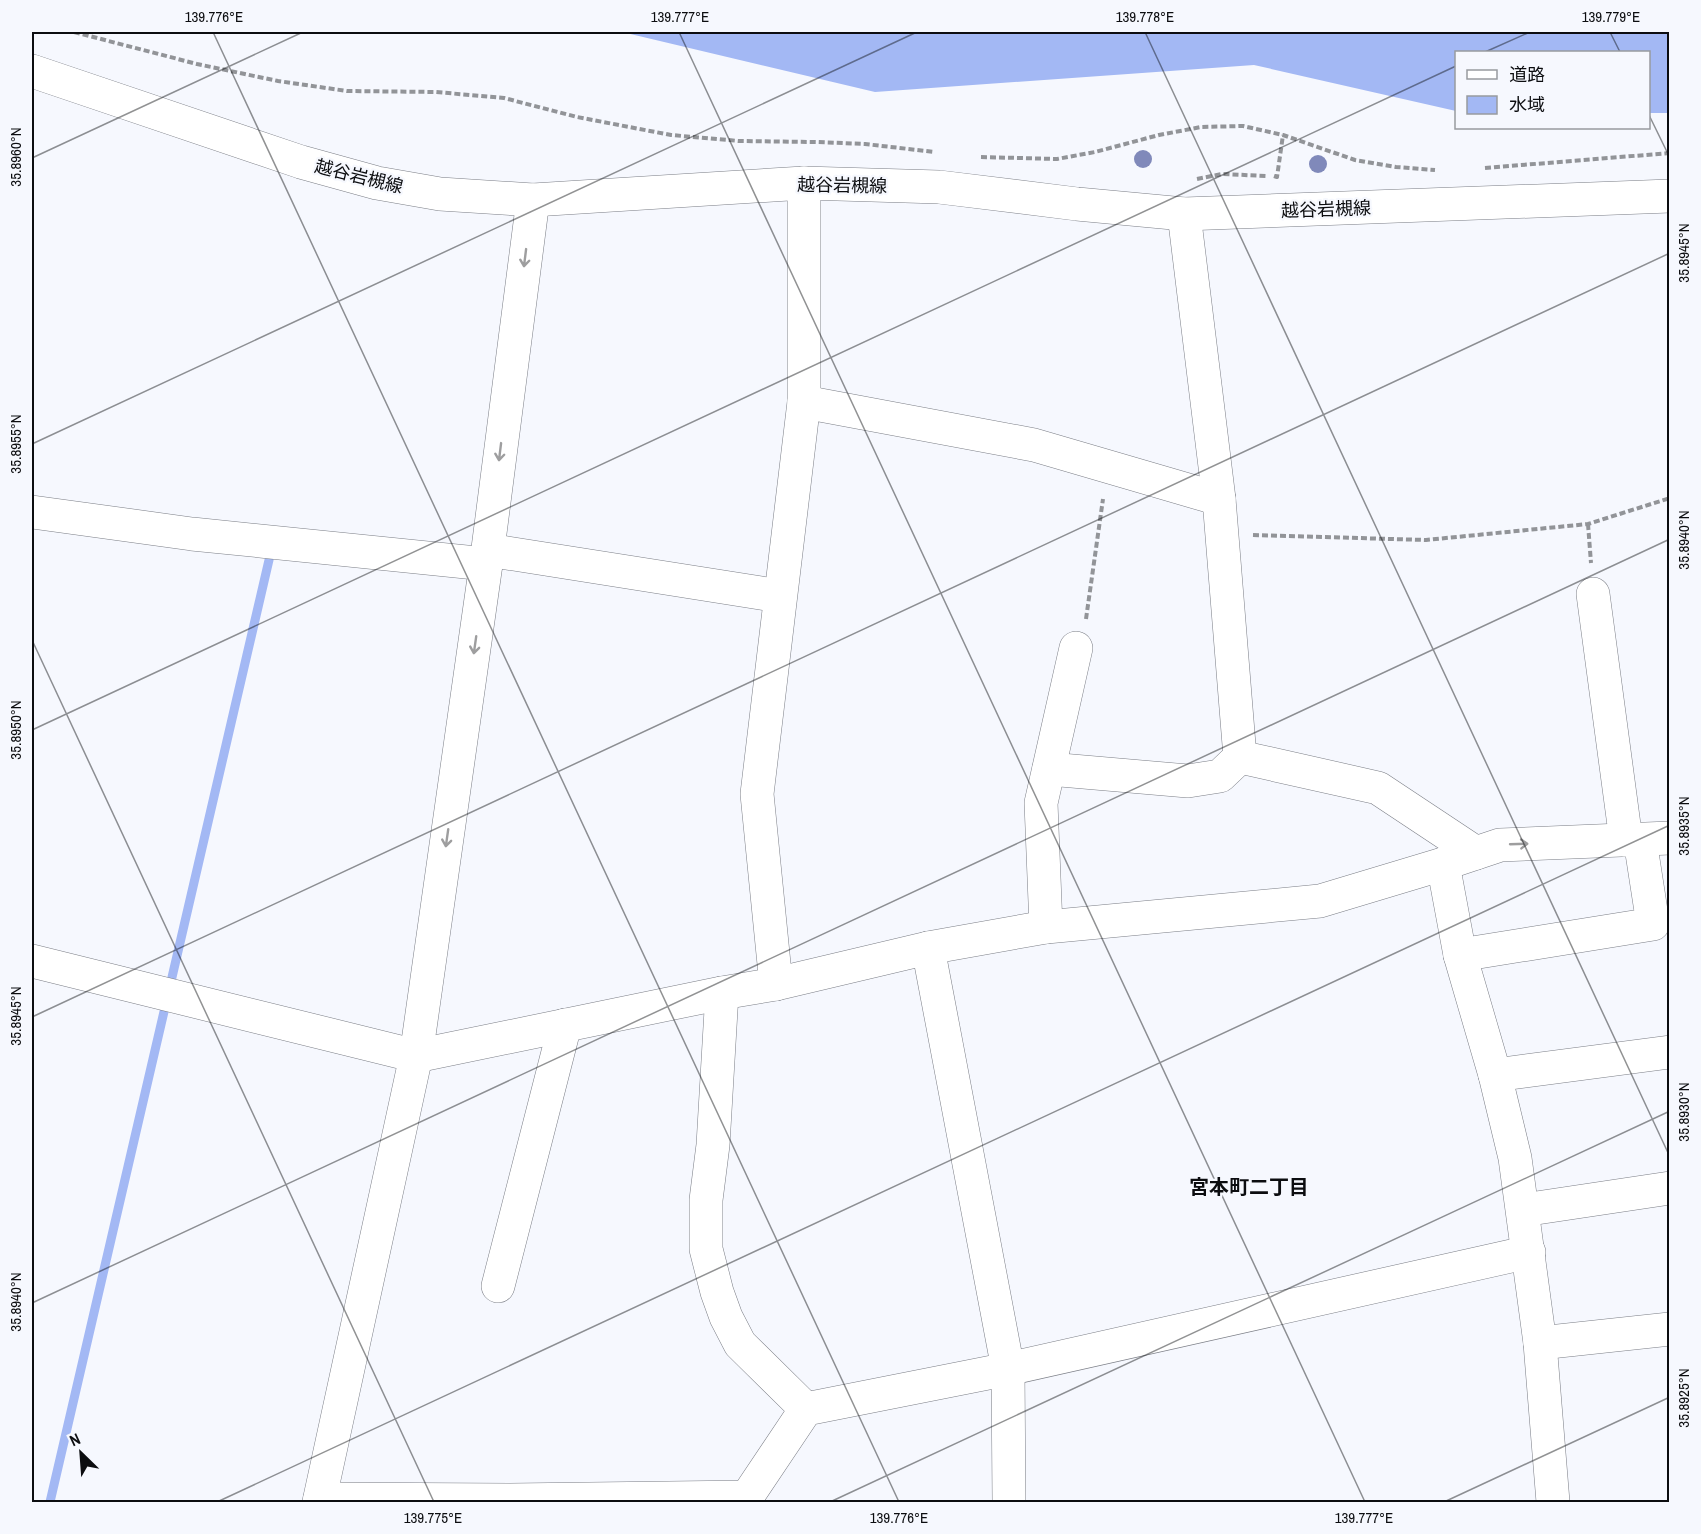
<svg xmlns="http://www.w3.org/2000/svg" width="1701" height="1534" font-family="'Archivo Narrow','Noto Sans JP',sans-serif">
<rect width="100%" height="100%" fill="#f6f8fe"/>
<!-- water -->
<polygon fill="#a3b8f4" points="622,32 1669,32 1669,113 1649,113 1648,52 1456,52 1456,111 1254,65 875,92"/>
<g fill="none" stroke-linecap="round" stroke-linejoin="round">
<!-- stream -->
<polyline stroke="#a3b8f4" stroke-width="9" points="50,1502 269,560"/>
<!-- minor casing -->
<g stroke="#7b7e86" stroke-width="34">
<g id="minor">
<polyline points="1184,214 1219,499 1240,757 1378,788 1476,853"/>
<polyline points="804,402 804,183"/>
<polyline points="32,512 192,534 486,564"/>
<polyline points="488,550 780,596"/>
<polyline points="1593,594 1626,840"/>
<polyline points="1049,769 1188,781 1220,776 1240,757"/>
<polyline points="1443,864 1460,955 1495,1075 1515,1158 1540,1343 1553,1502"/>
<polyline points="1046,927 1041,803 1076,648"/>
<polyline points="928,948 1008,1369 1009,1502"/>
<polyline points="1460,955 1653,924 1640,840"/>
<polyline points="32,961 416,1056 722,993 776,984 928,948 1046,927 1320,901 1443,864 1500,845 1670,838"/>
<polyline points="776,984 757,794 804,402 1034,445 1219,499"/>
<polyline points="722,993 713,1145 706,1200 706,1249 717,1292 726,1317 740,1344 806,1409"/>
<polyline points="1495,1075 1670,1052"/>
<polyline points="1523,1210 1670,1188"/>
<polyline points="498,1286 565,1025"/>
<polyline points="1540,1343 1670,1329"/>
<polyline points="320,1499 510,1500 747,1497 806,1409 1008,1369 1529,1252"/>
<polyline points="319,1502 416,1056 486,564 533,200"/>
</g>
</g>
<!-- major casing -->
<g stroke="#7b7e86" stroke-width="34">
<polyline id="major" points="32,71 301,162 377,183 440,194 533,200 804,183 939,187 1077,204 1184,214 1670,196"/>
</g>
<!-- path -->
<g stroke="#929498" stroke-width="4" stroke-dasharray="6 3" stroke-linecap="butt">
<polyline points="74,32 197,64 278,81 347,91 436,92 504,98 577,117 671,135 739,141 816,142 865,144 935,152"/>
<polyline points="981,157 1057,159 1095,152 1159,135 1201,127 1243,126 1283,135 1355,160 1396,167 1435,170"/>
<polyline points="1485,168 1670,153"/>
<polyline points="1274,176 1277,177 1283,135"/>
<polyline points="1197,179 1222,174 1267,176"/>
<polyline points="1588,524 1591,563"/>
<polyline points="1253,535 1426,540 1588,524 1670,498"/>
<polyline points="1086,619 1103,499"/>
</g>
<!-- minor -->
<use href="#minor" stroke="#fff" stroke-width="33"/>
<!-- major -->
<use href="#major" stroke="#fff" stroke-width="33"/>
</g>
<!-- trees -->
<g fill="#8089ba">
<circle cx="1143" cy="159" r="9"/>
<circle cx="1318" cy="164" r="9"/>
</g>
<!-- one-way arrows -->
<defs><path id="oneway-shaft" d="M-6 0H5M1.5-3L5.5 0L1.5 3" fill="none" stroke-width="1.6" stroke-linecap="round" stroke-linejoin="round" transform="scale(1.5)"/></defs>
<g stroke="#9e9e9f">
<use href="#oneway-shaft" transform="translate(525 258) rotate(97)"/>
<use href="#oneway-shaft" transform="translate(500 452) rotate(97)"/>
<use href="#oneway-shaft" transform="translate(475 645) rotate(98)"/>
<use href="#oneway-shaft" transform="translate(447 838) rotate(98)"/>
<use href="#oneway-shaft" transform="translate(1519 844) rotate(-2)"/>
</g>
<!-- ticks -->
<path fill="none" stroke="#0c0d10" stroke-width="1.5" stroke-opacity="0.45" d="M 213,32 L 899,1502M 679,32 L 1365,1502M 1145,32 L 1670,1157M 1610,32 L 1620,52M 1485,52 L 1530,32M 1648,113 L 1670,158M 32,158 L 303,32M 32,444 L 917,32M 32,640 L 434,1502M 32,730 L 1456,66M 32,1017 L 1670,253M 32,1303 L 1670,539M 217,1502 L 1670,825M 830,1502 L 1670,1111M 1444,1502 L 1670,1397"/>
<g text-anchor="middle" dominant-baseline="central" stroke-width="4.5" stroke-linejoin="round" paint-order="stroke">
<!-- street labels -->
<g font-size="18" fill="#0c0d10" stroke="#f6f8fe">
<text transform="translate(359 176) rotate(14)">越谷岩槻線</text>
<text transform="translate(842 185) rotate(1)">越谷岩槻線</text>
<text transform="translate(1326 209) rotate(-2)">越谷岩槻線</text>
</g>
<!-- neighbourhood labels -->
<g font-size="20" font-weight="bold" fill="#0c0d10" stroke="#f6f8fe">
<text x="1249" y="1186">宮本町二丁目</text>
</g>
</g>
<!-- border -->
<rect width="1701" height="1534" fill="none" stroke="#f6f8fe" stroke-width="66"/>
<!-- legend -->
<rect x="1455" y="51" width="195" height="78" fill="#f6f8fe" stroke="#989a9f" stroke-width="1.5"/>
<rect x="1467" y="70" width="30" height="9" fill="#ffffff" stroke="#989a9f" stroke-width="1.5"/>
<text x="1509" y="81" font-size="18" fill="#0c0d10">道路</text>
<rect x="1467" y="96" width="30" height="18" fill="#a3b8f4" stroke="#989a9f" stroke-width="1.5"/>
<text x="1509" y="111" font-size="18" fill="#0c0d10">水域</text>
<!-- north arrow -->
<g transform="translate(81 1453) rotate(335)" stroke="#f6f8fe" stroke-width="4.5" paint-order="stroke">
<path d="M0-4.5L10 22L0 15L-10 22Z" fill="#0c0d10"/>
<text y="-9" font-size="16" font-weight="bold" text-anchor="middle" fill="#0c0d10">N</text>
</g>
<rect x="33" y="33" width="1635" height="1468" fill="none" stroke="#0c0d10" stroke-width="2"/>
<g font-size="15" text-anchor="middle" fill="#0c0d10">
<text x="214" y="22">139.776°E</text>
<text x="680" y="22">139.777°E</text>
<text x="1145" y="22">139.778°E</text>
<text x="1611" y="22">139.779°E</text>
<text transform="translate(16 157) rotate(-90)" y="5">35.8960°N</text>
<text transform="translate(1684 253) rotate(-90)" y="5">35.8945°N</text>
<text transform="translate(16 444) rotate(-90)" y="5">35.8955°N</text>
<text transform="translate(1684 540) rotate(-90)" y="5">35.8940°N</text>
<text transform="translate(16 730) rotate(-90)" y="5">35.8950°N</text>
<text transform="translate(1684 826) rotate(-90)" y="5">35.8935°N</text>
<text transform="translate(16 1016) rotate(-90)" y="5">35.8945°N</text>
<text transform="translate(1684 1112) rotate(-90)" y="5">35.8930°N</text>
<text transform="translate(16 1302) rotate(-90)" y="5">35.8940°N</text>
<text transform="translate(1684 1398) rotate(-90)" y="5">35.8925°N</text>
<text x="433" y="1523">139.775°E</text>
<text x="899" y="1523">139.776°E</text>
<text x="1364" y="1523">139.777°E</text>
</g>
</svg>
